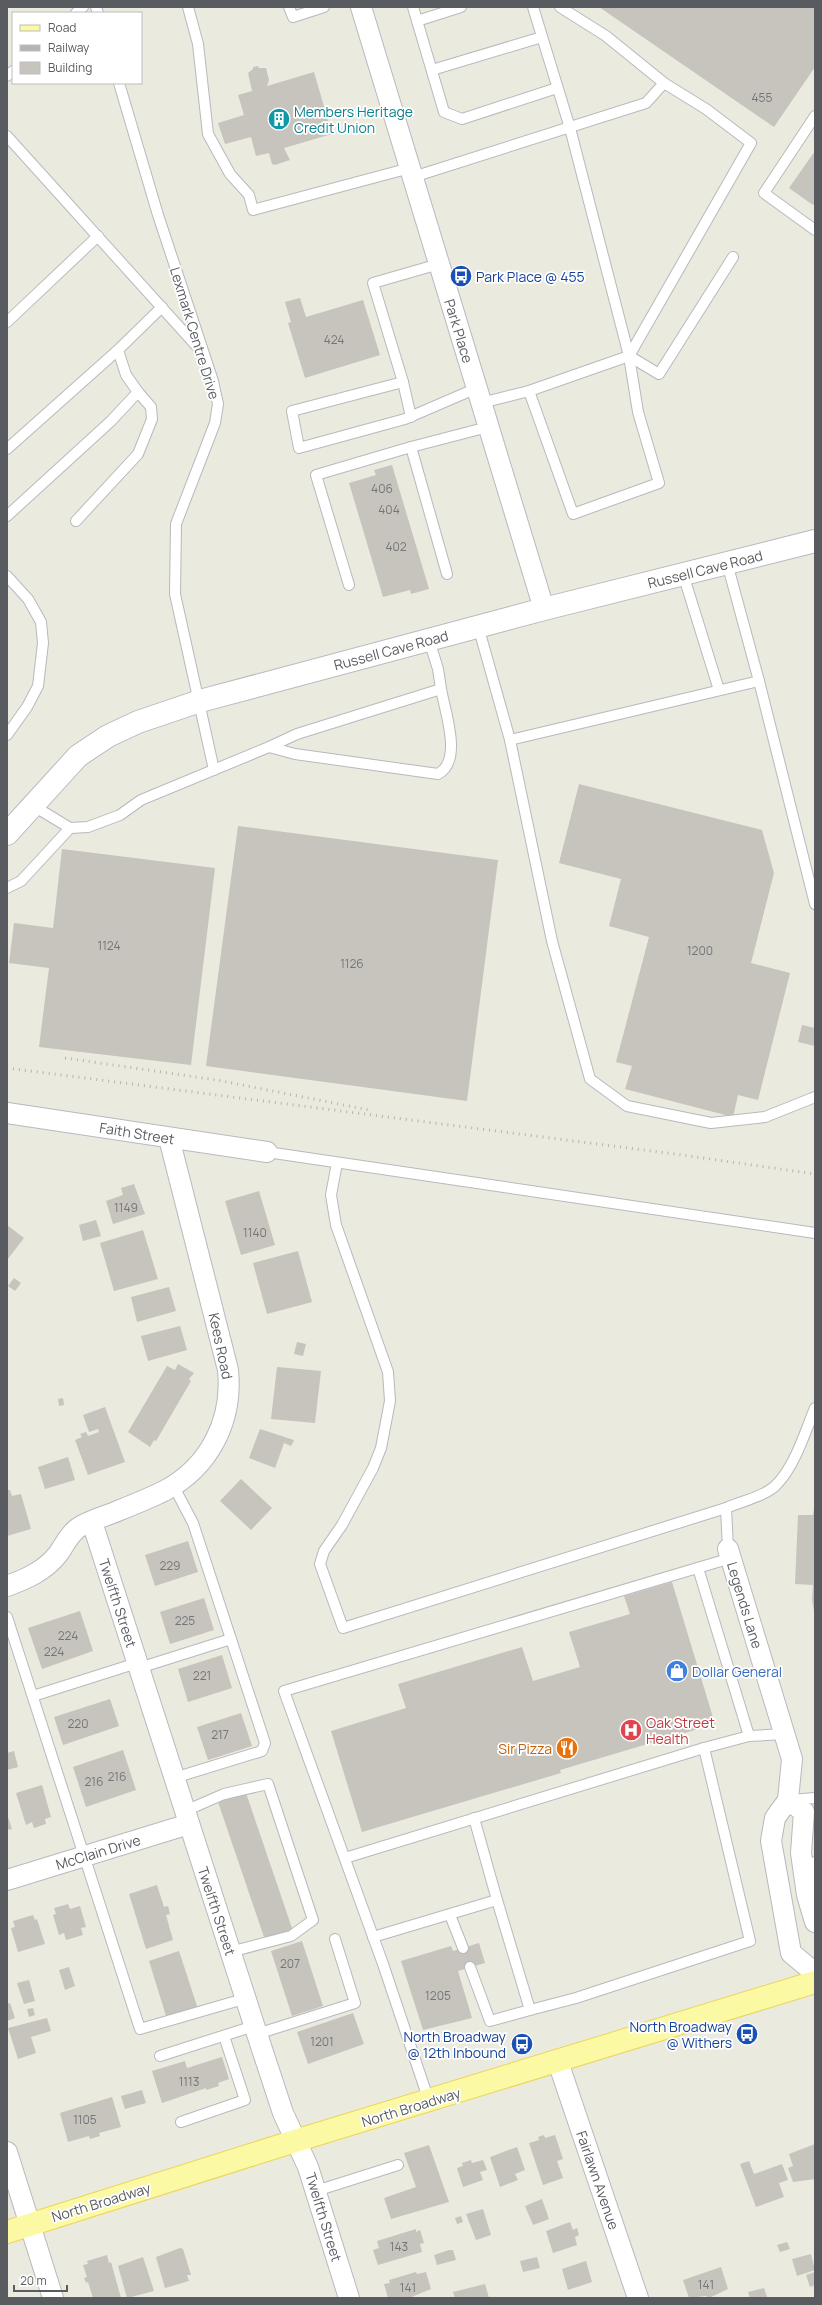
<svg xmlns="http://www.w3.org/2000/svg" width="822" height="2305" font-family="Manrope,sans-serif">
<rect width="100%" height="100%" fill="#ebeadf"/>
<!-- building -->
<g fill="#c6c4bd">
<polygon points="599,7 815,7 815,67 774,127"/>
<polygon points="258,66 259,68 266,68 269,80 267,86 314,72 332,134 284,148 290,160 275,165 272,164 269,153 256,156 251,137 225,144 218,123 244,115 238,95 252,91 248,73 253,69 253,67"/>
<polygon points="815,151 815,203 813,205 789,188"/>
<polygon points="300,298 306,317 363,300 380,355 305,378 288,323 291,322 285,302"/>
<polygon points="392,465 429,589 411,594 410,590 383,597 349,483 376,475 374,470"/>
<polygon points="579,784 762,830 774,873 751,963 790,973 758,1100 738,1095 733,1117 625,1089 632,1066 616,1062 649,937 609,926 621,879 559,863"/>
<polygon points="238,826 498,860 467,1101 206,1066"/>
<polygon points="62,849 215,868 191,1065 39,1047 49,968 9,963 14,923 53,928"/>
<polygon points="802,1025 815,1028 815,1046 798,1042"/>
<polygon points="134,1184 145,1214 113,1224 106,1201 123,1195 121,1188"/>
<polygon points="259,1191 275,1245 241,1255 225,1201"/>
<polygon points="96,1220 101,1236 83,1241 79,1225"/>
<polygon points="7,1225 24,1238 7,1260"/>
<polygon points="143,1230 158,1279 114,1291 100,1243"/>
<polygon points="298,1251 312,1302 267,1314 253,1263"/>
<polygon points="14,1278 21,1283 15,1291 8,1286"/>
<polygon points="169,1287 176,1311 137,1322 131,1297"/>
<polygon points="180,1326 187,1350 148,1361 141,1336"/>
<polygon points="297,1342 306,1344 303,1356 294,1354"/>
<polygon points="178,1364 194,1373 189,1379 191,1381 156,1441 154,1440 150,1447 128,1432 167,1366 175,1370"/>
<polygon points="277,1367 321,1371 315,1423 271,1419"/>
<polygon points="63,1398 64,1405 59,1406 58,1399"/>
<polygon points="105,1407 125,1462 88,1475 75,1440 82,1437 80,1434 86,1432 88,1436 99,1432 98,1429 89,1432 83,1415"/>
<polygon points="260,1429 294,1440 291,1446 284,1443 275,1468 249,1458"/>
<polygon points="68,1457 75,1480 45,1489 38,1467"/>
<polygon points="241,1479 272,1508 251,1530 220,1501"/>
<polygon points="7,1490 10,1490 12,1496 21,1494 31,1529 7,1536"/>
<polygon points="814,1508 815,1508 814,1611 812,1600 813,1585 795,1584 798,1515 813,1515"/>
<polygon points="188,1541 198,1572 155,1586 145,1555"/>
<polygon points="672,1582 715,1724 560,1770 561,1773 362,1832 331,1731 406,1708 398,1684 522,1647 533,1681 580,1667 569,1632 630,1614 624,1596"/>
<polygon points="204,1598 214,1630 170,1644 160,1612"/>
<polygon points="80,1611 93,1651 42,1669 28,1628"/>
<polygon points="222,1655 232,1688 188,1702 178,1669"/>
<polygon points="110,1699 119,1726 63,1745 54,1717"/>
<polygon points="241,1713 252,1746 208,1760 197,1727"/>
<polygon points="123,1750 136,1790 86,1807 73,1767"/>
<polygon points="14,1751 18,1767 7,1770 7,1753"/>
<polygon points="42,1785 51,1817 45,1819 46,1824 34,1828 32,1822 26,1825 16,1793"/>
<polygon points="246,1793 293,1931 265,1940 218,1802"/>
<polygon points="7,1814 12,1829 7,1830"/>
<polygon points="157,1885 164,1907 168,1906 170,1914 166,1915 173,1940 146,1949 129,1894"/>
<polygon points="68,1904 70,1909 80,1906 86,1927 81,1928 83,1935 66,1940 64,1933 59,1935 53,1915 56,1914 54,1908"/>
<polygon points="33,1915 35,1920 37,1919 45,1944 18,1952 11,1928 15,1927 13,1921"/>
<polygon points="302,1941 323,2006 292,2016 271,1951"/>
<polygon points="479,1943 485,1963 458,1971 472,2018 423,2030 401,1961 451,1946 453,1951"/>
<polygon points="179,1951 198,2009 167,2019 149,1961"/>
<polygon points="69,1967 75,1986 65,1990 59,1970"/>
<polygon points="29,1980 35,2001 24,2004 17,1983"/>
<polygon points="10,2003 15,2018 7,2021 7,2004"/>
<polygon points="33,2008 35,2015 29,2017 27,2009"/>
<polygon points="353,2013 364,2044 308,2064 297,2032"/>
<polygon points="47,2018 51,2031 31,2037 36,2053 18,2059 8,2028"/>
<polygon points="222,2057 229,2079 218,2083 219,2086 206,2090 206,2088 162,2103 152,2071 185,2061 187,2068"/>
<polygon points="142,2090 146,2103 125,2109 121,2096"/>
<polygon points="112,2097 121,2127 99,2133 100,2136 90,2139 89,2136 68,2142 60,2113"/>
<polygon points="544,2135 545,2138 555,2135 563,2159 557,2161 563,2178 543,2185 529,2143 539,2140 538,2137"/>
<polygon points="815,2144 815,2179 793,2182 788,2168 793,2166 789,2154"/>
<polygon points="429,2145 449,2202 391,2219 384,2198 416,2187 404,2153"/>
<polygon points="517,2147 525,2170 515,2174 518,2180 500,2187 490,2157"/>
<polygon points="471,2160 472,2163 483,2160 487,2170 480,2172 483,2180 463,2187 457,2168 463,2166 462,2163"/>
<polygon points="749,2161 754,2174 782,2164 788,2180 779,2183 784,2197 756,2207 740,2164"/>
<polygon points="542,2199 549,2219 533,2225 525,2206"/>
<polygon points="483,2209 491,2235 476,2240 466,2214"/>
<polygon points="461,2216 463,2222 457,2224 455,2218"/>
<polygon points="570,2222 573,2230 577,2228 579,2235 575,2237 577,2245 553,2253 546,2231"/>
<polygon points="416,2229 416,2232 420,2230 424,2243 420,2244 422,2252 378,2265 373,2250 379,2248 377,2241"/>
<polygon points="787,2242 790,2249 780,2252 777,2245"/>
<polygon points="180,2248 183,2249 191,2275 187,2275 189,2281 165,2288 156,2257"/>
<polygon points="449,2250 453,2250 456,2260 437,2265 434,2255"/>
<polygon points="811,2254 815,2270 797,2276 792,2259"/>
<polygon points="107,2255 109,2263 111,2262 121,2298 93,2298 88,2282 86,2283 84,2278 87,2277 83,2265 88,2264 87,2261"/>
<polygon points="143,2257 154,2291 127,2298 118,2266"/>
<polygon points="537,2257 540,2268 523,2272 520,2261"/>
<polygon points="586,2261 592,2282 568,2290 562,2269"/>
<polygon points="721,2267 728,2289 709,2298 706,2296 689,2298 683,2280"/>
<polygon points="416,2272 417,2274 426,2272 431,2289 409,2298 388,2298 384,2284 390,2283 389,2280"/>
<polygon points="815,2272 815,2285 810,2287 806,2275"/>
<polygon points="485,2284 489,2298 455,2298 453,2292"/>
<polygon points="764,2288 767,2297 750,2298 748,2292"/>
</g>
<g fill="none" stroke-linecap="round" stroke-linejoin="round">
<!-- lane casing -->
<g stroke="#b7b9be" stroke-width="12">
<g id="lane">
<polyline points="96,7 98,13"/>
<polyline points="188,7 198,44 208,134 230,174 249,195 253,210 410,168"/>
<polyline points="289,7 293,17 324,7"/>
<polyline points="413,7 444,112 462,119 557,88"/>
<polyline points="76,13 83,7"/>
<polyline points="417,21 461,7"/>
<polyline points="432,70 542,37"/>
<polyline points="7,76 13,71"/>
<polyline points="119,83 158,215 213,381 218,404 215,423 176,524 175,594 214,770"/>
<polyline points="815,116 764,193 815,230"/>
<polyline points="7,136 201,351"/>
<polyline points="413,177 646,103 664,83 606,36 560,7"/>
<polyline points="7,322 98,236"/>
<polyline points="629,356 659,374 733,257"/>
<polyline points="403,382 292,411 299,448 405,419 477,388"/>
<polyline points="529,391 629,356 751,143 706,109 664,83"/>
<polyline points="481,403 529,391 573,514 659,483 638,412 629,356 570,128 533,7"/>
<polyline points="411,417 403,382 373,283 439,264"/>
<polyline points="7,449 118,350"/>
<polyline points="7,516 111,421 138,392 126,375 118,350 162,307"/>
<polyline points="76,521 138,454 152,419 151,407 138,392"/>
<polyline points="727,563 759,681 815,904"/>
<polyline points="447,574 411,447 488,427"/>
<polyline points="683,574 719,690"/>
<polyline points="7,576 28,599 41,622 43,643 38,686 27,707 7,735"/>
<polyline points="349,585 316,475 411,447"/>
<polyline points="478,626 510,740 552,941 590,1079 627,1106 711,1123 765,1117 815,1097"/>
<polyline points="510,740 759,681"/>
<path d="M 269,747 L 295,754 L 438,774 C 463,761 445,712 441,689"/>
<polyline points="32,805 70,828 88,827 120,815 141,800 269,747 297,734 441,689 438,669 429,640"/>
<polyline points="7,888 21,881 70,828"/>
<polyline points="267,1152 815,1233"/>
<polyline points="337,1163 331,1195 336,1225 388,1372 390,1401 381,1448 373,1468 342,1525 324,1551 320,1564 343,1628 726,1508"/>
<polyline points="173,1485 193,1523 265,1743 262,1751 174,1778"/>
<path d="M 728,1549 L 726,1508 C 742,1501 767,1496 778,1483 C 796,1463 805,1432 815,1408"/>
<polyline points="698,1568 749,1736 784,1734"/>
<polyline points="7,1617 140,2029 247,1998"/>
<polyline points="139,1668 231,1639"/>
<polyline points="33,1696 137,1663"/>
<polyline points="790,1800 815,1798"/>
<polyline points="185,1811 224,1794 268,1784 313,1920 291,1936 230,1952"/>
<polyline points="474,1818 497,1900"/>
<polyline points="345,1858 704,1748"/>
<polyline points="804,1875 815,1862"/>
<polyline points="450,1915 463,1948"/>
<polyline points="373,1937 497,1900 530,2010 576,1998 750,1941 704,1748 749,1736"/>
<polyline points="470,1967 490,2021 530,2010"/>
<polyline points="257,2034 355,2003 335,1939"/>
<polyline points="160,2056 254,2026"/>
<polyline points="429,2101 383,1964 284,1691 731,1558"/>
<polyline points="181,2122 245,2100 224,2036"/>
<polyline points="316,2191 398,2165"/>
</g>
</g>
<!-- street casing -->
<g stroke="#b7b9be" stroke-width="22">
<g id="street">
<polyline points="361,7 544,609"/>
<polyline points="7,1113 267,1152"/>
<polyline points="92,1522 257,2034 283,2113 308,2167 349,2298"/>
<polyline points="728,1549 792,1759 788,1800 775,1818 771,1841 791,1953 815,1973"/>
<path d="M 7,1586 C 26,1579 45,1571 58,1554 C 64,1546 69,1534 78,1528 C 89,1520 107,1516 120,1510 C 135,1504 150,1498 164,1491 C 210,1467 233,1420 228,1370 L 169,1138"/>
<polyline points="788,1800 804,1812 801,1853 807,1895 815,1922"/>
<polyline points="7,1880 189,1824"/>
<polyline points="558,2062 638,2298"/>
<polyline points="7,2152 53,2298"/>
</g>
</g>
<!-- secondary casing -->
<g stroke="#b5b8be" stroke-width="24">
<polyline id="secondary" points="7,834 78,756 108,736 138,722 200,701 544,609 815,541"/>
</g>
<!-- primary casing -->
<g stroke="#ebd558" stroke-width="24">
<polyline id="primary" points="7,2232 295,2141 815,1982"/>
</g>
<!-- lane -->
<use href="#lane" stroke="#fff" stroke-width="10"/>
<!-- street -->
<use href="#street" stroke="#fff" stroke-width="20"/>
<!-- secondary -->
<use href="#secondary" stroke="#fff" stroke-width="22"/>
<!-- primary -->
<use href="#primary" stroke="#fcf9a4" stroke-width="22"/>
<!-- rail -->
<g stroke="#b3b4b4" stroke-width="3" stroke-dasharray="1 5" stroke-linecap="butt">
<polyline points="65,1058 217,1080 369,1110"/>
<polyline points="7,1068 675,1154 815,1174"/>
</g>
</g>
<!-- icons -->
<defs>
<g id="building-disc" transform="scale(1.15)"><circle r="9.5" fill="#0f9aa8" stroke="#fff"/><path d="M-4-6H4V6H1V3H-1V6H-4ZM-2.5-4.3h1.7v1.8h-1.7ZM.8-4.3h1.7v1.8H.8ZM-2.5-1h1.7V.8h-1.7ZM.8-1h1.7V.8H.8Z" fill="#fff"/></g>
<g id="bus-disc" transform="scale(1.15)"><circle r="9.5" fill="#1a4fb4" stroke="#fff"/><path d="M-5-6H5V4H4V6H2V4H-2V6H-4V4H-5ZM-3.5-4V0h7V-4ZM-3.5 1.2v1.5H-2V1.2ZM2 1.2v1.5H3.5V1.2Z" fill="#fff"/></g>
<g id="shop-disc" transform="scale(1.15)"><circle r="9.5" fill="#3f7fe0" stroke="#fff"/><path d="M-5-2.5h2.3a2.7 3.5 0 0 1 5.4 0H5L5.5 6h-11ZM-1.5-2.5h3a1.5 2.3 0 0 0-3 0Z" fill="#fff"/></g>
<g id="hospital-disc" transform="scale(1.15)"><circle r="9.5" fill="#e0444e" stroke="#fff"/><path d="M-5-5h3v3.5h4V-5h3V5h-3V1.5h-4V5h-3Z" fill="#fff"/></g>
<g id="restaurant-disc" transform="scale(1.15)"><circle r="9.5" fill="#e8710a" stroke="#fff"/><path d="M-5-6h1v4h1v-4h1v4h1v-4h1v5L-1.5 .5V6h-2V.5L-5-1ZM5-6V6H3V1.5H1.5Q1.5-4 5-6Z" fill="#fff"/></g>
</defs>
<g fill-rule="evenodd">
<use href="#building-disc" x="279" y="119"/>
<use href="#bus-disc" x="461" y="276"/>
<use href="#shop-disc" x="677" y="1671"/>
<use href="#hospital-disc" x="631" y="1730"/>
<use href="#restaurant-disc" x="567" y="1748"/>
<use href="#bus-disc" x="747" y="2034"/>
<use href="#bus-disc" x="522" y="2044"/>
</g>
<g text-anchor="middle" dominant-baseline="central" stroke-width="3.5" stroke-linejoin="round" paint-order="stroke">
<!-- number labels -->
<g font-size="12" fill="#747577">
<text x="762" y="97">455</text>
<text x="334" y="339">424</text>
<text x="382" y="488">406</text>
<text x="389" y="509">404</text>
<text x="396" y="546">402</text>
<text x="109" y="945">1124</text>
<text x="700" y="950">1200</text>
<text x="352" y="963">1126</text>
<text x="126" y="1207">1149</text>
<text x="255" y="1232">1140</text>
<text x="170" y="1565">229</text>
<text x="185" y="1620">225</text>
<text x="68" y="1635">224</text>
<text x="54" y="1651">224</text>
<text x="202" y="1675">221</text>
<text x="78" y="1723">220</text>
<text x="220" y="1734">217</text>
<text x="117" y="1776">216</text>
<text x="94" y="1781">216</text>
<text x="290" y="1963">207</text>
<text x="438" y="1995">1205</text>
<text x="322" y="2041">1201</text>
<text x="189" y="2081">1113</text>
<text x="85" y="2119">1105</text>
<text x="399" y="2246">143</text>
<text x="706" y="2284">141</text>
<text x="408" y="2287">141</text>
</g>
<!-- culture labels -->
<g font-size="14" fill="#0d838f" stroke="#fff" text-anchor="start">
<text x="294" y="111">Members Heritage<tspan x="294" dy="16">Credit Union</tspan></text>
</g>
<!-- transit labels -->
<g font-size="14" fill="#164399" stroke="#fff" text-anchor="end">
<text x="476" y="276" text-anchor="start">Park Place @ 455</text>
<text x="732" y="2026">North Broadway<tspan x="732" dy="16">@ Withers</tspan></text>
<text x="506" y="2036">North Broadway<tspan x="506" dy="16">@ 12th Inbound</tspan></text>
</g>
<!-- street labels -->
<g font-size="14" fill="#585b60" stroke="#fff">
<text transform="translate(459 331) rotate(73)">Park Place</text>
<text transform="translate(195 333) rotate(73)">Lexmark Centre Drive</text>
<text transform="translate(705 569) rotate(-14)">Russell Cave Road</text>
<text transform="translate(391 650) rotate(-15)">Russell Cave Road</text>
<text transform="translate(137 1133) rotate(9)">Faith Street</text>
<text transform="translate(221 1346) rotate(78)">Kees Road</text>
<text transform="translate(118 1603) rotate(72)">Twelfth Street</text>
<text transform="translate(745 1605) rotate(73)">Legends Lane</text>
<text transform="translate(98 1852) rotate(-17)">McClain Drive</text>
<text transform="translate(217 1911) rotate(72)">Twelfth Street</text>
<text transform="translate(411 2107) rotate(-17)">North Broadway</text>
<text transform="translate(598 2180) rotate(71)">Fairlawn Avenue</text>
<text transform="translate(101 2202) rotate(-17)">North Broadway</text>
<text transform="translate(324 2217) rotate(73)">Twelfth Street</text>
</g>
<!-- shop labels -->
<g font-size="14" fill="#366cbe" stroke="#fff" text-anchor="start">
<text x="692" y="1671">Dollar General</text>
</g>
<!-- health labels -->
<g font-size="14" fill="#be3a42" stroke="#fff" text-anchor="start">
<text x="646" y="1722">Oak Street<tspan x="646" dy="16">Health</tspan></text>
</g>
<!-- food labels -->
<g font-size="14" fill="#c56008" stroke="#fff" text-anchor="end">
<text x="552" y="1748">Sir Pizza</text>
</g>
</g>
<!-- border -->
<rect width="822" height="2305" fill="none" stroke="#585b60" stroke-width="16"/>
<!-- legend -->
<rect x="12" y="12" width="130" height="72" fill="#ffffff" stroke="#bcbdbf"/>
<rect x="20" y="25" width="20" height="6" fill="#fcf9a4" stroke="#bcbdbf"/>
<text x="48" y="32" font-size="12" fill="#585b60">Road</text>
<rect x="20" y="45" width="20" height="6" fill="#b3b4b4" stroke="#bcbdbf"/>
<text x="48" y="52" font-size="12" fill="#585b60">Railway</text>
<rect x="20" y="62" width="20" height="12" fill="#c6c4bd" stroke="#bcbdbf"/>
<text x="48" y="72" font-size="12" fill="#585b60">Building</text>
<!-- scale -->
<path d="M14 2285v6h53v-6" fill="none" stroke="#585b60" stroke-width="2"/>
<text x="20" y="2285" font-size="12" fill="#585b60" stroke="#ffffff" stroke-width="3" paint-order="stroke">20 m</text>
</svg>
